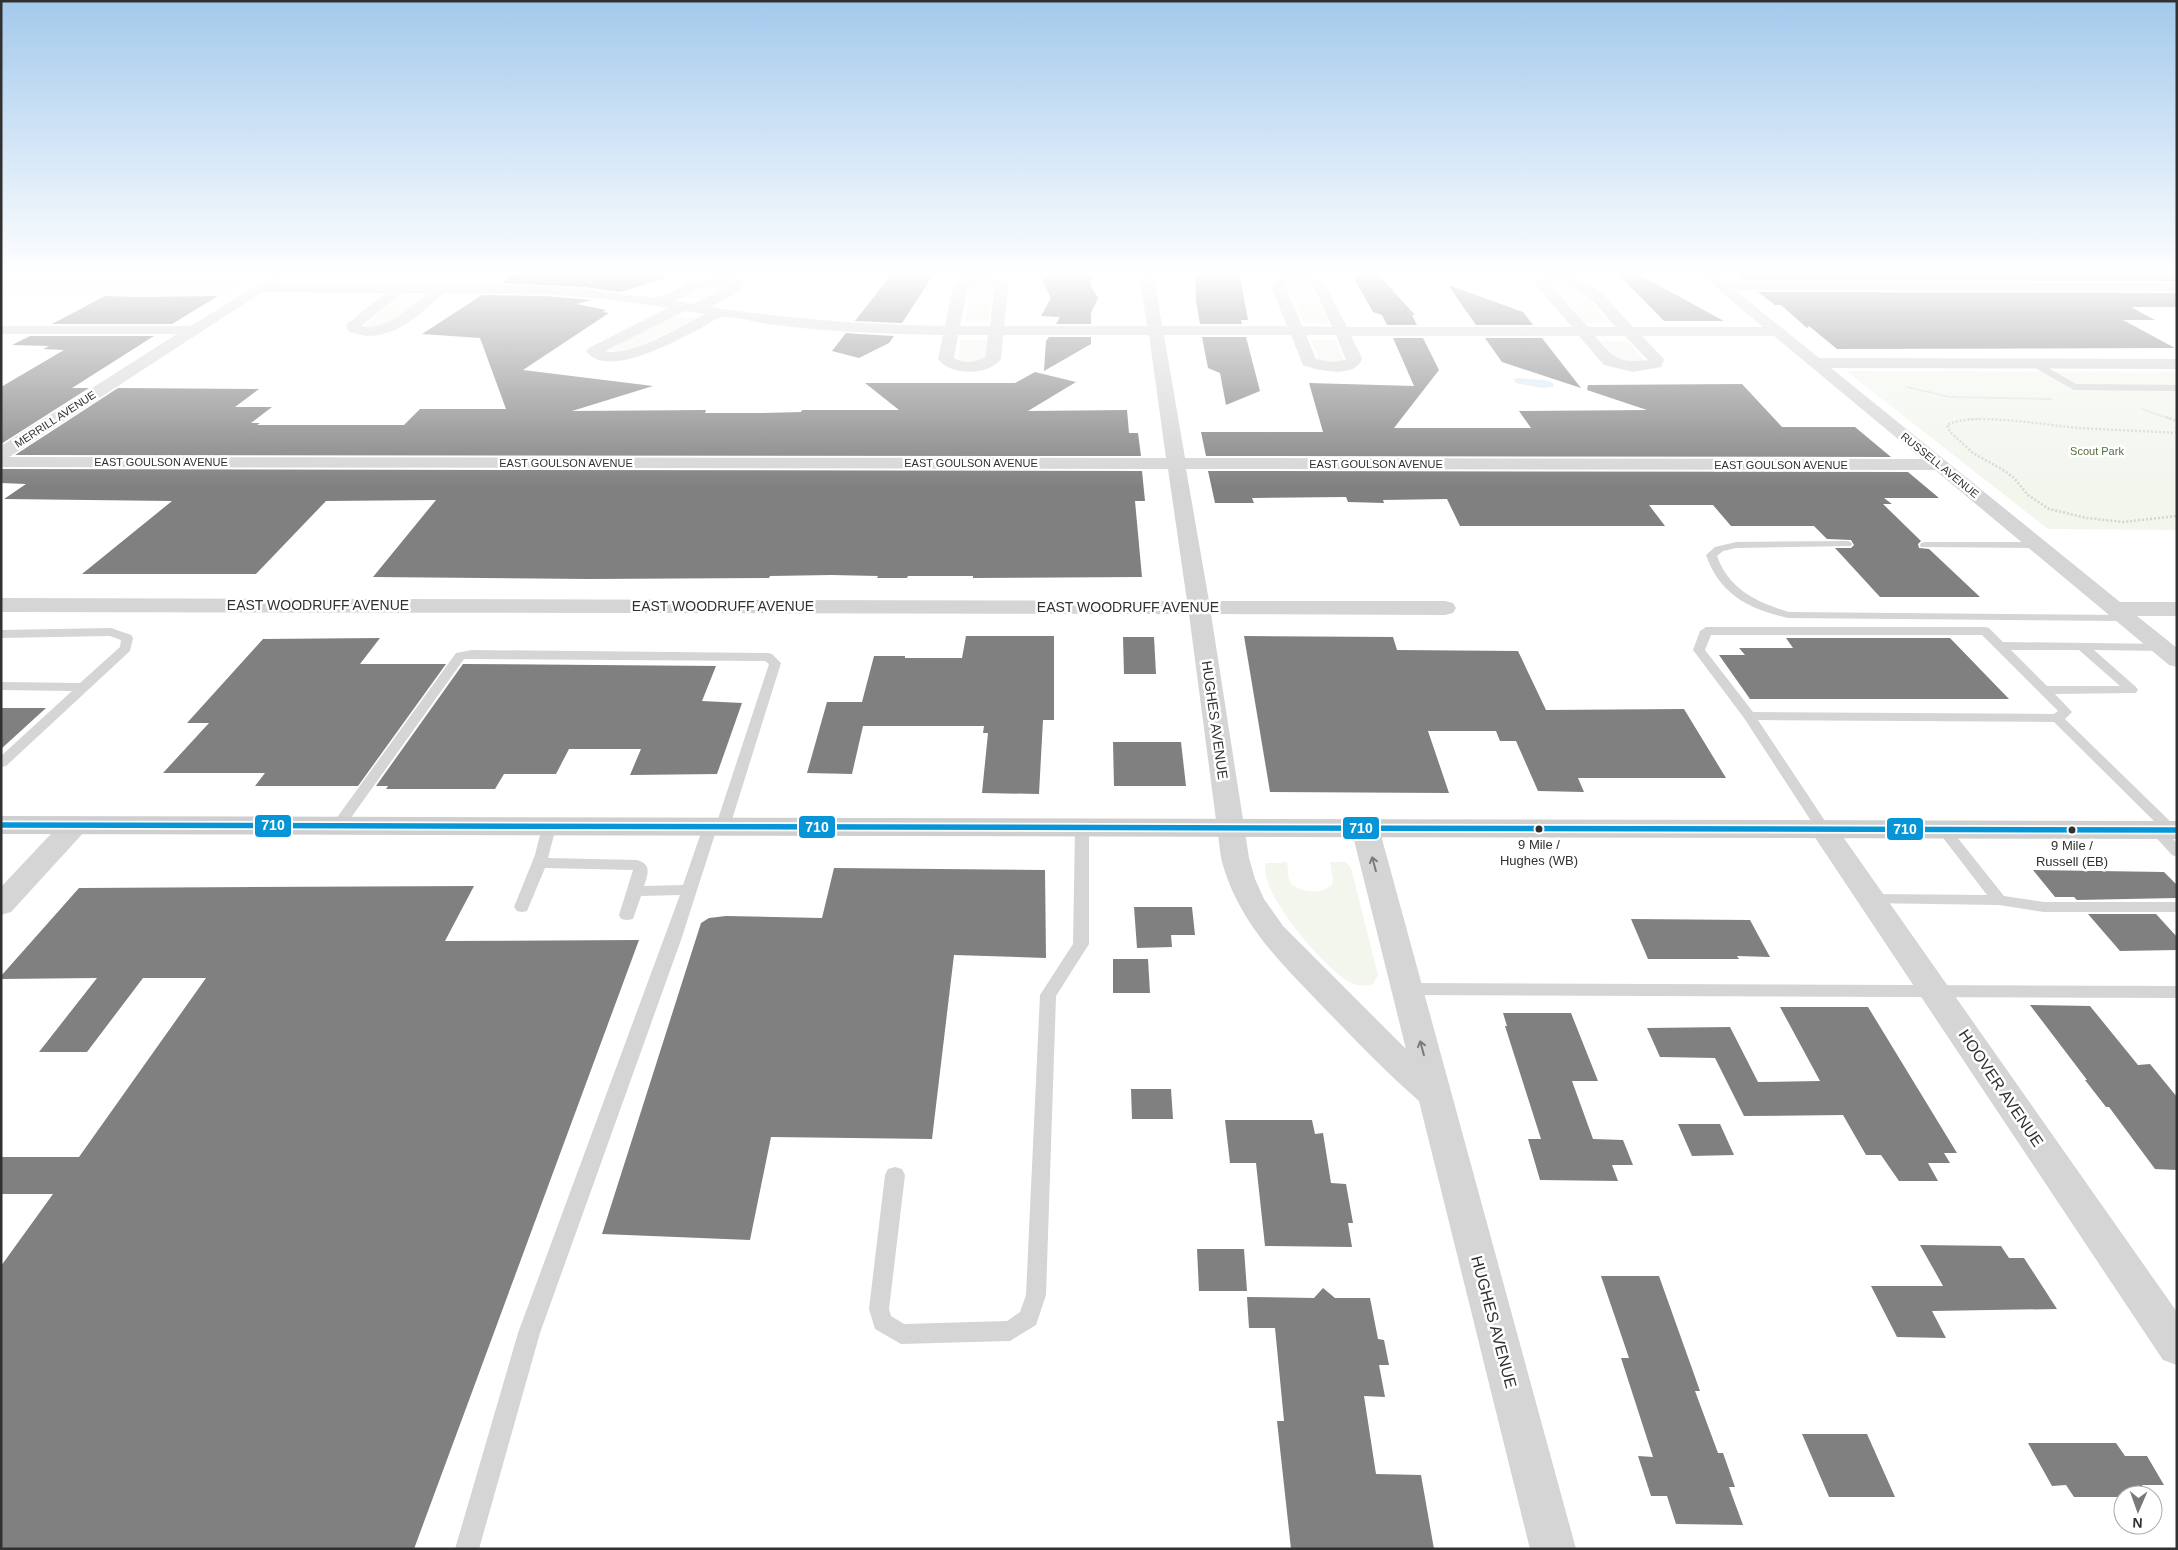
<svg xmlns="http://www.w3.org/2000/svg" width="2178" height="1550" font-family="Arial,sans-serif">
<rect width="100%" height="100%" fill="#fff"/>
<!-- green -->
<g fill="#f2f6ed">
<polygon points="1,271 267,271 228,296 1,295"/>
<polygon points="989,282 994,285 989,322 965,322 971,285"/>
<polygon points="1297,282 1311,285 1329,323 1304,323 1288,285"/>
<polygon points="1555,282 1575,286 1610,323 1585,323 1551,285"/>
<polygon points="717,283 730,286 702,300 682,297"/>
<path d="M 401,295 L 424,295 C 407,309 388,333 364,325 Z"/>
<polygon points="675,316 695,319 631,351 623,353 607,350"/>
<polygon points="961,340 987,340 984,358 975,362 960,361 958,358"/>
<polygon points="1311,340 1336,340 1344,361 1334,363 1319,360"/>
<polygon points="1601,341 1627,341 1645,361 1640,363 1618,359"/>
<polygon points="1846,371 2177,372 2177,530 2048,529"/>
<path d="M 1281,862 L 1287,862 L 1289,880 L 1292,885 C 1305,893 1318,894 1331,886 L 1333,881 L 1330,862 L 1346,862 L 1351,868 L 1378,975 L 1373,984 C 1366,986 1360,986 1354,984 C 1329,975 1256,890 1266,863 L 1280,863 Z"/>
</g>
<!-- water -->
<polygon fill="#dbe9f3" points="1519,378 1545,380 1553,383 1554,387 1542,388 1515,383 1514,379"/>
<!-- building -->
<g fill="#808080">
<polygon points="519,271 665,271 666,278 620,292 585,287 502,283"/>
<polygon points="894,271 936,271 902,323 855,321"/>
<polygon points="1038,271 1082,271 1084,275 1086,271 1091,271 1091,286 1098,298 1091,313 1091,324 1056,324 1060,317 1041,316 1051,298"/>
<polygon points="1195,271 1239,271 1248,320 1241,320 1242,324 1200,324 1196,301"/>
<polygon points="1350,271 1375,271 1415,315 1412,315 1417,325 1387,325 1382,315 1373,312"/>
<polygon points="1615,271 1632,271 1724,321 1664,321"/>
<polygon points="1732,271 2177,271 2177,281 1744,280"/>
<polygon points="1448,285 1523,312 1533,325 1476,325"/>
<polygon points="1758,292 2177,293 2177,307 2131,307 2155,320 2123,320 2175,348 1837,349 1809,326 1807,328 1781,305 1775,305"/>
<polygon points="482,295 545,296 592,300 576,304 606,310 603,312 609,313 523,370 653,386 572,411 706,410 705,413 761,413 801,412 802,410 899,410 865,383 1015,383 1035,372 1076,382 1028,411 1127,410 1129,433 1138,433 1141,456 15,455 118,388 259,389 235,407 272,407 251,423 260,423 257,425 404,425 420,409 506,409 480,338 422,334"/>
<polygon points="105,296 137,297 218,296 172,324 52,324"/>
<polygon points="846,333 859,334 894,336 889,343 859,358 832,351"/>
<polygon points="30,336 154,336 72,388 89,388 1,444 1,387 64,350 43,349 49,346 12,345"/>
<polygon points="1049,337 1091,337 1091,344 1044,371 1046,341"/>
<polygon points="1202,337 1246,337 1260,391 1226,405 1220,373 1208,368"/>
<polygon points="1393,338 1423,338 1439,370 1394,428 1531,428 1519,411 1647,410 1587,390 1588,385 1742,384 1782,427 1855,427 1891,457 1206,456 1201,432 1323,432 1309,383 1414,386"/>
<polygon points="1485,338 1542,338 1581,388 1502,362"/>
<polygon points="1,469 1142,471 1145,501 1135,501 1142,577 973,578 973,576 908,576 907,578 877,578 878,576 831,575 770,576 769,578 590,579 373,577 436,500 326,501 256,574 82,574 172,501 4,499 26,484 1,483"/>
<polygon points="1208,471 1908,472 1939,498 1884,498 1892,504 1883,504 1921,541 1918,544 1919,548 1929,549 1980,597 1880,597 1835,548 1851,548 1854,545 1851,540 1827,539 1814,526 1731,526 1713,505 1649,505 1665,526 1460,526 1447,499 1383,500 1384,503 1348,502 1346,497 1252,498 1254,503 1215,503"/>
<polygon points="966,636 1054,636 1054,720 1043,720 1039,794 982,793 988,733 983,733 984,726 863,726 852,774 807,773 827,702 862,702 874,656 905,656 905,658 962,658"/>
<polygon points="1244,636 1393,637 1397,650 1518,651 1546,710 1684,709 1726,778 1578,778 1584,792 1538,791 1516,741 1500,741 1496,731 1428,731 1449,793 1270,792"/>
<polygon points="1123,637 1154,637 1156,674 1124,674"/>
<polygon points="380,638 360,664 446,664 358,786 255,786 265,773 163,773 209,723 187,723 263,639"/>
<polygon points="1786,638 1950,638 2009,699 1750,699 1719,655 1745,655 1739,648 1793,648"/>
<polygon points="463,664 716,666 702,701 742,703 717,774 630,775 641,749 569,749 556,774 504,774 495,789 386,789 388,786 376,786"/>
<polygon points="1,708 46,708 1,749"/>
<polygon points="1113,742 1181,742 1186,786 1114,786"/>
<polygon points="834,868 1045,870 1046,958 954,955 932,1139 771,1137 750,1240 602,1234 701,923 709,918 726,916 822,918"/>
<polygon points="2033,870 2164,872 2177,885 2177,898 2077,900 2074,897 2055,897"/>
<polygon points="474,886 445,941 639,940 414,1549 1,1549 1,1266 53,1194 1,1194 1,1157 79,1157 206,978 143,978 87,1052 39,1052 97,978 1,979 1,976 79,888"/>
<polygon points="1134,907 1192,907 1195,935 1171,935 1172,947 1137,948"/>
<polygon points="2088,914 2156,914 2177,937 2177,950 2120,951"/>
<polygon points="1631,919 1750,920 1770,957 1737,956 1739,959 1648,959"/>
<polygon points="1113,959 1148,959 1150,993 1113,993"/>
<polygon points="2030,1005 2090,1006 2138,1065 2150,1064 2177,1097 2177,1170 2155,1169 2109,1107 2106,1107 2085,1080 2087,1080"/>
<polygon points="1780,1007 1868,1007 1957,1153 1944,1153 1950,1163 1928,1163 1938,1181 1899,1181 1881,1155 1866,1155 1843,1115 1744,1116 1715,1058 1660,1057 1647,1028 1730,1027 1758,1082 1820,1081"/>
<polygon points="1503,1013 1571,1013 1598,1081 1572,1081 1593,1139 1623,1140 1633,1165 1612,1165 1618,1181 1540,1180 1528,1139 1541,1139 1505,1026 1507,1026"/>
<polygon points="1131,1089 1171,1089 1173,1119 1132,1119"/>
<polygon points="1225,1120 1312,1120 1315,1134 1323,1133 1331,1183 1346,1184 1353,1223 1348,1223 1352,1247 1265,1246 1256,1163 1230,1163"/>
<polygon points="1678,1124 1720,1124 1734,1155 1692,1156"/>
<polygon points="1920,1245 2001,1246 2009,1258 2024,1258 2057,1309 1932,1311 1946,1338 1897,1337 1871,1286 1943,1286"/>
<polygon points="1197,1249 1244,1249 1247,1291 1199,1291"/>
<polygon points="1601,1276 1659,1276 1700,1391 1695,1391 1718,1453 1723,1453 1735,1487 1729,1487 1743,1525 1676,1524 1667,1496 1651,1496 1638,1456 1653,1457 1621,1358 1629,1358"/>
<polygon points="1323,1288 1335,1298 1370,1298 1378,1339 1384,1340 1389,1365 1379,1365 1385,1397 1364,1396 1376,1474 1421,1475 1434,1549 1291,1549 1277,1421 1284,1421 1275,1328 1249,1328 1247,1297 1314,1298"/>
<polygon points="1802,1434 1867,1434 1895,1497 1829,1497"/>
<polygon points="2028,1443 2116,1443 2125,1456 2147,1456 2164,1485 2142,1485 2148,1495 2123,1495 2123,1497 2074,1497 2066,1485 2052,1486"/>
</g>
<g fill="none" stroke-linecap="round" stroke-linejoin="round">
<!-- path-far1 -->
<g stroke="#d5d5d5" stroke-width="2" stroke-dasharray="1 1" stroke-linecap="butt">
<polyline points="1907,387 1949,397 2052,399"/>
<polyline points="2142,409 2170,419"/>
<polyline points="1969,419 1981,419"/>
</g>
<!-- path -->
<g stroke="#d5d5d5" stroke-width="2.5" stroke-dasharray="2 2" stroke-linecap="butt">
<polyline points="2166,417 2177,421"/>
<path d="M 2177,433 C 2145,431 2113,430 2080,428 C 2048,426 1973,411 1947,425 L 1950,432 L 1973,453 L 2005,471 L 2014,478 L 2028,495 L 2049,509 L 2087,518 L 2123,522 L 2177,516"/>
</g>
<!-- lane -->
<g fill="#d5d5d5" fill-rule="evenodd">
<polygon points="2030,361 2036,361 2076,384 2177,385 2177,391 2074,390 2030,365"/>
<path d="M 1847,541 L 1851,542 L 1852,544 L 1851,546 L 1736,548 L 1723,551 L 1717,556 C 1729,589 1756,602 1789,612 L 2125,615 L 2131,618 L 2125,621 L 1788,618 C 1749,609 1720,595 1706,555 L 1715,547 L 1736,542 Z"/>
<polygon points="1925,542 2037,542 2042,545 2037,548 1921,547 1920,545 1921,543"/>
<path d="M 1706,627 L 1985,627 L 1989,628 L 2003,642 L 2165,644 L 2167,647 L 2165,650 L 2161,651 L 2094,650 L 2136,687 L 2138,690 L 2136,693 L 2055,694 L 2072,712 L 2065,719 L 2176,827 L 2176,833 L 2168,834 L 2177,843 L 2177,857 L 2172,855 L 2149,830 L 2151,827 L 2159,826 L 2054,722 L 1758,720 L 1831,830 L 1829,833 L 1819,833 L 1744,718 L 1693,650 L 1700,631 ZM 1711,635 L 1982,635 L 2058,711 L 2054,714 L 1753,712 L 1705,650 ZM 2011,650 L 2079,650 L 2120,686 L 2047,686 Z"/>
<polygon points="111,628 131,635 133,638 130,651 6,766 1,767 1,756 72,691 1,690 1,682 80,683 120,647 121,640 110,636 1,638 1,630"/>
<path d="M 472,650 L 768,653 L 772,654 L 781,663 L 730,826 L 728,829 L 723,831 L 717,828 L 681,940 L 540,1333 L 479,1549 L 455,1549 L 518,1333 L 680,895 L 641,896 L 633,919 L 627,920 L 621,919 L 619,915 L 633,870 L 545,868 L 527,911 L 522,912 L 517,911 L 514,907 L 535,855 L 542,827 L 544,824 L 554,824 L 556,827 L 548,858 L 637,860 C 652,864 648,874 644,886 L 683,885 L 703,827 L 705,824 L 710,822 L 716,825 L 769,664 L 765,661 L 464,659 L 343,829 L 333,829 L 331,826 L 333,823 L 456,653 Z"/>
<polygon points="1082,823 1087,825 1089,828 1089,944 1056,996 1046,1295 1036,1325 1010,1341 901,1344 875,1329 869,1309 885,1175 888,1169 895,1167 902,1169 905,1175 889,1309 891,1316 904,1324 1007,1321 1020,1312 1026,1295 1040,995 1073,944 1075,828 1077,825"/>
<polygon points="1944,825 1949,827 2004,896 2044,902 2177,902 2177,912 2044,912 1999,905 1867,903 1864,899 1867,895 1872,894 1987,895 1937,830 1939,827"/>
<polygon points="1407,983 2177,986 2177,998 1407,995 1401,993 1399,989 1401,985"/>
</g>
<!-- street -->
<g fill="#d5d5d5" fill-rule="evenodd">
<path d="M 1139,271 L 1153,271 L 1162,326 L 1287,326 L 1272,288 L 1275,278 L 1294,274 L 1322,278 L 1347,327 L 1572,327 L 1534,283 L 1537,278 C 1587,266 1602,295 1633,327 L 1763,327 L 1696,271 L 1712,271 L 1725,282 L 2177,283 L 2177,291 L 1735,290 L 1819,358 L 2177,359 L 2177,369 L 1831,368 L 2120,602 L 2177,602 L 2177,616 L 2137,616 L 2177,648 L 2177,667 L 2169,665 L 1935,470 L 1186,469 L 1209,601 L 1445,601 L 1453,603 L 1456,608 L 1453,613 L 1445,615 L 1211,614 L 1249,858 L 1255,879 L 1264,899 L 1283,926 L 1406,1049 L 1351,828 L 1355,822 L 1365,819 L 1375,822 L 1379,828 L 1576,1549 L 1530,1549 L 1419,1101 C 1387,1073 1358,1043 1329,1013 C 1283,965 1238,924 1221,858 L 1189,614 L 1,612 L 1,598 L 1187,601 L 1168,469 L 1,467 L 1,446 L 177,334 L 1,334 L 1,326 L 191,326 L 275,274 L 282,278 L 275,284 C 378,285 482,280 585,289 C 596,290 654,299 660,297 C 679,290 726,260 744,284 L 739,292 L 710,307 C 788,319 866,325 945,326 C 948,315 950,292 955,283 C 964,270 1000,273 1009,285 L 1004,326 L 1147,326 ZM 1294,282 L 1313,285 L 1332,327 L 1302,326 L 1286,288 L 1286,284 ZM 980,283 L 992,284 L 995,286 L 990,326 L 960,326 L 968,287 ZM 719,284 L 729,286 L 693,304 L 674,301 L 702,288 ZM 1549,284 C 1580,278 1597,307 1616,327 L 1588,327 ZM 262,292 L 385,293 L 346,325 L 349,332 L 367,336 L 379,335 L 396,330 L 418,316 L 444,293 L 545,294 L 615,300 L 668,308 L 589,348 L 586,351 C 606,380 676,341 699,329 C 705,326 715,318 723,317 C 738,316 760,324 775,325 C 831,332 888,334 943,335 L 938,359 C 950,376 989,376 1001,359 L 1003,335 L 1149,335 L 1166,458 L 9,457 ZM 402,293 L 427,293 C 409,309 387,331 361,326 ZM 685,311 L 705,314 C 682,326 630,358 605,351 ZM 958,335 L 988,335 L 985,357 C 975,363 964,364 954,358 ZM 1164,335 L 1291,335 L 1303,365 C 1318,371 1357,379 1362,358 L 1351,336 L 1579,336 L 1604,365 L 1633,372 L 1661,367 L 1664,360 L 1662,357 L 1642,336 L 1774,336 L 1922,459 L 1185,458 ZM 1306,335 L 1336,335 L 1346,360 L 1331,362 L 1316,359 ZM 1595,336 L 1625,336 L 1648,360 C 1617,364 1614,357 1595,336 Z"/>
<polygon points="75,816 85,819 89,825 85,831 11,912 1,915 1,887 65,819"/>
<polygon points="1824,821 1834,824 2177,1312 2177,1365 2163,1360 1810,830 1814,824"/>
</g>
<!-- secondary -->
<polygon fill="#cfcfcf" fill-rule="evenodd" points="1,816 2177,821 2177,839 1,834"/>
<!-- bus-1 casing -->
<g stroke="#fff" stroke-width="9">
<polyline id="bus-1" points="1,825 2177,830"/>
</g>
<!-- bus-1 -->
<use href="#bus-1" stroke="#0696d7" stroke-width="5.5"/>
</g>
<!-- one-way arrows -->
<defs><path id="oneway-shaft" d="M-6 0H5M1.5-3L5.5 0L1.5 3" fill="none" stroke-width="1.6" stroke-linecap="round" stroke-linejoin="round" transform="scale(1.25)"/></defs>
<g stroke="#7b7b7b">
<use href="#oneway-shaft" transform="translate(1374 864) rotate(-105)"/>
<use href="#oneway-shaft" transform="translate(1422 1048) rotate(-105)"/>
</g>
<!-- sky -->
<linearGradient id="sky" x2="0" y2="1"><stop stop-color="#a3c9ec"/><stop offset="0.56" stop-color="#fff"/><stop offset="1" stop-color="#fff" stop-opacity="0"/></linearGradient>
<rect width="2178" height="488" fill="url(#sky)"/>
<!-- markers -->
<g fill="#313131" stroke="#fff" stroke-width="2">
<circle cx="1539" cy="829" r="4.5"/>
<circle cx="2072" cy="830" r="4.5"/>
</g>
<g text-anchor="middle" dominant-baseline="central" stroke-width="5" stroke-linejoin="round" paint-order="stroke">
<!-- far-street labels -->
<g font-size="11" fill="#313131" stroke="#fff">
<text transform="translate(55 419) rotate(-33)">MERRILL AVENUE</text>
<text x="161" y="462">EAST GOULSON AVENUE</text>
<text x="566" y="463">EAST GOULSON AVENUE</text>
<text x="971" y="463">EAST GOULSON AVENUE</text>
<text x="1376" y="464">EAST GOULSON AVENUE</text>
<text x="1781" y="465">EAST GOULSON AVENUE</text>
<text transform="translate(1940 465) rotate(39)">RUSSELL AVENUE</text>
</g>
<!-- far-park labels -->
<g font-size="11" fill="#526f3c" stroke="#fff">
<text x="2097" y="451">Scout Park</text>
</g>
<!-- bus labels -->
<g font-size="13" fill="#313131" stroke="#fff">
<text x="1539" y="844">9 Mile /<tspan x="1539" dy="16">Hughes (WB)</tspan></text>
<text x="2072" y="845">9 Mile /<tspan x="2072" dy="16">Russell (EB)</tspan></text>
</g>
<!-- street labels -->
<g font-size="14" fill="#313131" stroke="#fff">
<text x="318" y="605">EAST WOODRUFF AVENUE</text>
<text x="723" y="606">EAST WOODRUFF AVENUE</text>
<text x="1128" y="607">EAST WOODRUFF AVENUE</text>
<text transform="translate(1215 720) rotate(82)">HUGHES AVENUE</text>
</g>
<!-- near-street labels -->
<g font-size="16" fill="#313131" stroke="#fff">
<text transform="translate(2001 1088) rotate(56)">HOOVER AVENUE</text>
<text transform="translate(1494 1322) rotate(75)">HUGHES AVENUE</text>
</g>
</g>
<g stroke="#fff" stroke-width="2">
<rect x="254" y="814" width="38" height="24" rx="5" fill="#0696d7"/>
<rect x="798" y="815" width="38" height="24" rx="5" fill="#0696d7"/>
<rect x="1342" y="816" width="38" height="24" rx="5" fill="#0696d7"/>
<rect x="1886" y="817" width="38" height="24" rx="5" fill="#0696d7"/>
</g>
<g font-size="14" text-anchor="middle" font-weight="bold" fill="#fff">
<text x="273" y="830">710</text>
<text x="817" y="832">710</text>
<text x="1361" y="833">710</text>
<text x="1905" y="834">710</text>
</g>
<!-- border -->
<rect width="2178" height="1550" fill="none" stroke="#313131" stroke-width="5"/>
<!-- north arrow -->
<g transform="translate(2138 1510) rotate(182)"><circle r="24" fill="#ffffff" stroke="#adadad"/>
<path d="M0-4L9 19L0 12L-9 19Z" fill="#797979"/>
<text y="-8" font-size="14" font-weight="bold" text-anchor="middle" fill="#313131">N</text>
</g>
</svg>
